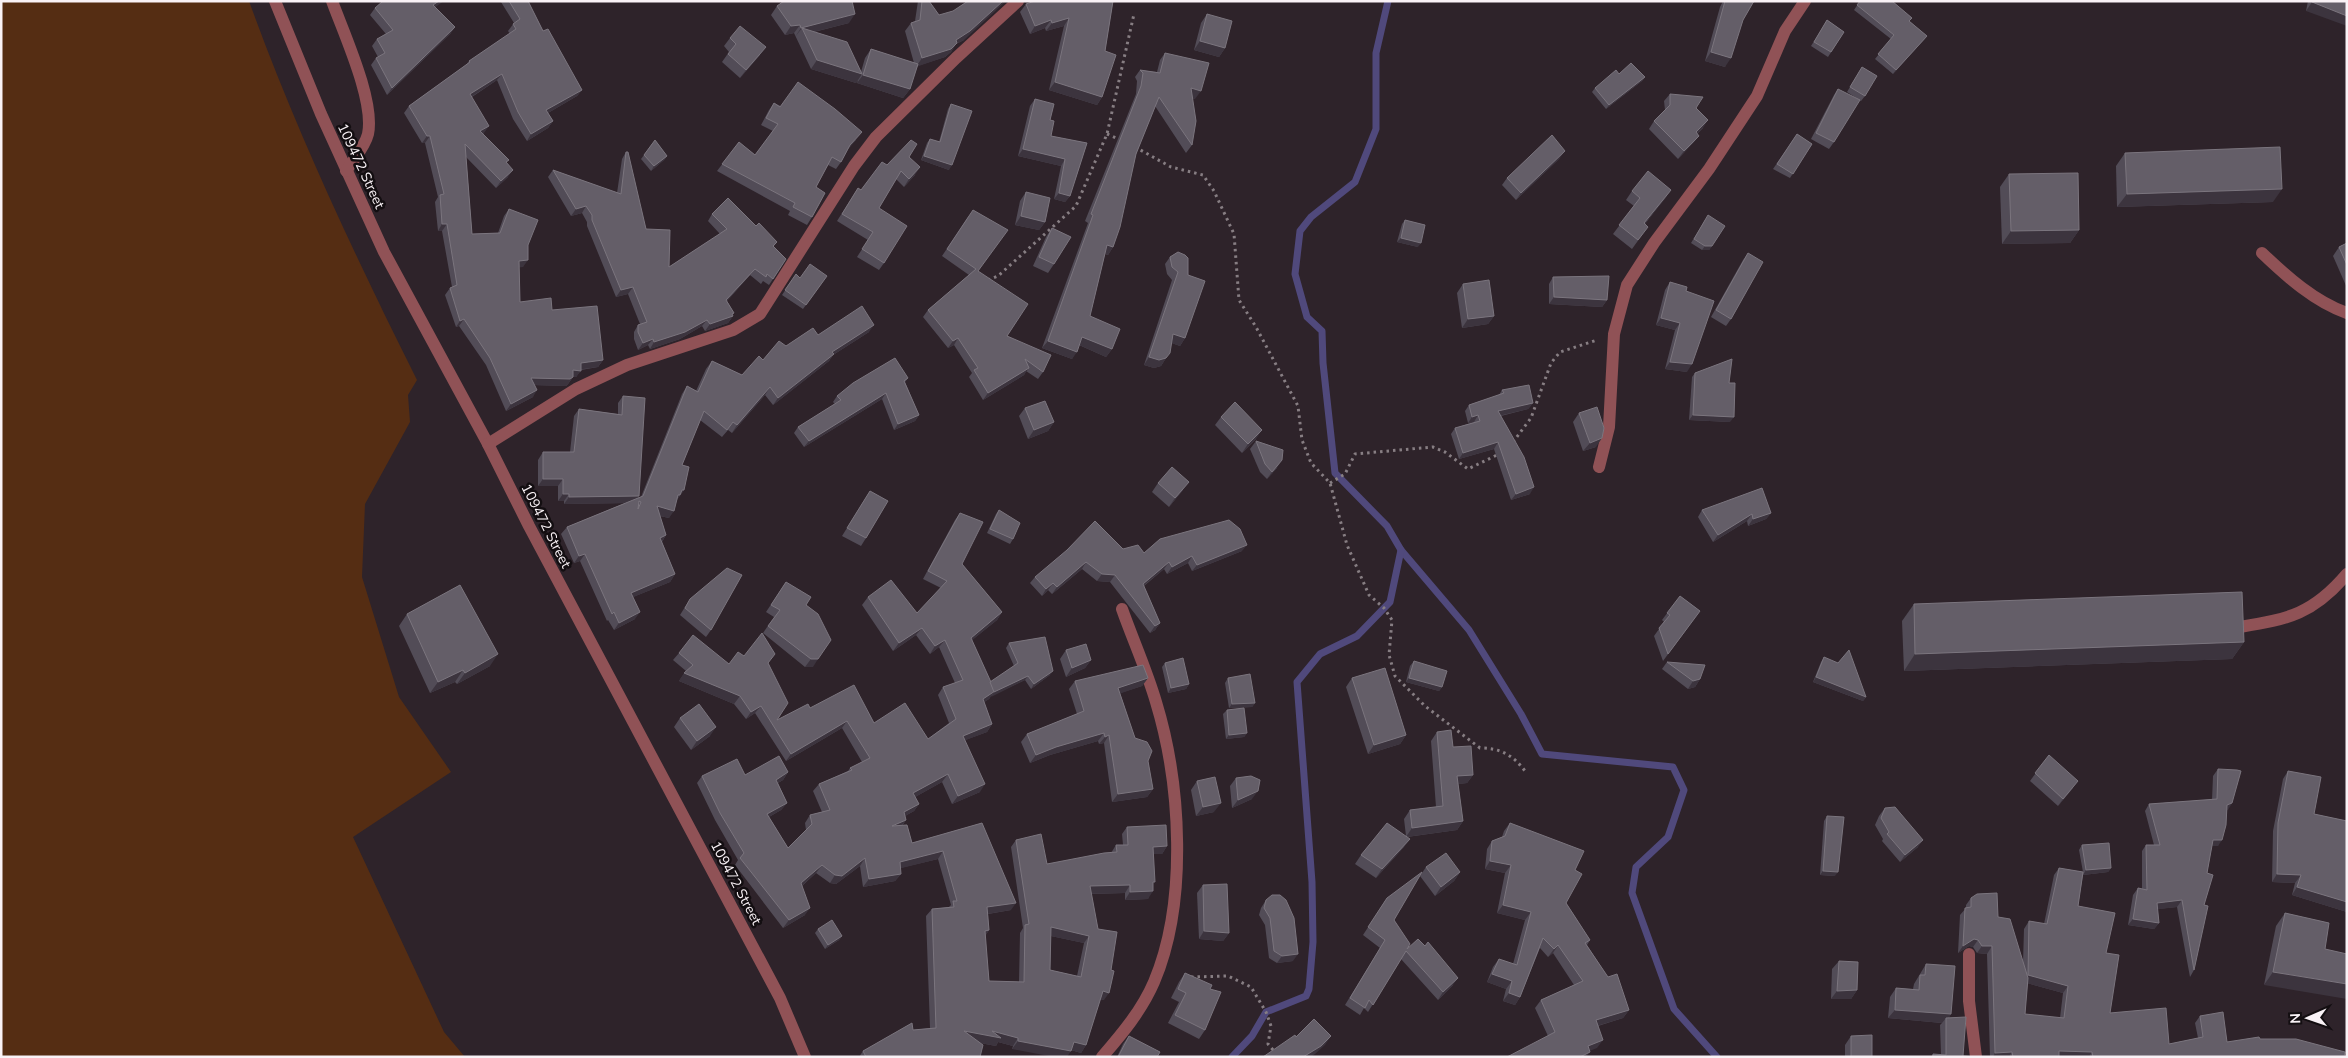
<svg xmlns="http://www.w3.org/2000/svg" width="2348" height="1058" font-family="'Nunito Sans',sans-serif">
<rect width="100%" height="100%" fill="#2e232a"/>
<!-- green -->
<path fill="#552d13" d="M 1,1 L 249,1 C 296,131 355,256 417,380 L 408,395 L 410,422 L 365,504 L 362,577 L 399,697 L 451,772 L 353,837 L 444,1032 L 465,1057 L 1,1057 Z"/>
<g fill="none" stroke-linecap="round" stroke-linejoin="round">
<!-- stream -->
<g stroke="#50497c" stroke-width="7">
<polyline points="1401,550 1469,630 1521,714 1542,754 1673,767 1684,790 1668,837 1636,867 1632,893 1674,1009 1717,1057"/>
<polyline points="1232,1057 1252,1036 1266,1012 1306,996 1309,989 1313,942 1312,882 1297,682 1320,654 1357,636 1390,602 1401,550 1387,526 1335,473 1323,363 1322,331 1307,317 1295,274 1300,231 1311,217 1355,182 1376,129 1376,53 1388,1"/>
</g>
<!-- path -->
<g stroke="#877e83" stroke-width="3" stroke-dasharray="2.5 4" stroke-linecap="butt">
<polyline points="1107,134 1121,140"/>
<path d="M 1135,147 L 1171,167 L 1203,175 L 1214,191 L 1234,234 L 1239,300 L 1256,327 L 1298,406 L 1302,440 L 1311,463 L 1330,483 L 1347,545 L 1369,595 L 1384,608 L 1392,620 L 1389,655 L 1395,676 L 1425,706 L 1480,748 C 1500,748 1513,755 1525,771"/>
<polyline points="988,280 998,276 1076,206 1107,134 1134,14"/>
<polyline points="1513,442 1531,418 1551,363 1560,352 1597,340"/>
<polyline points="1330,483 1345,474 1355,454 1433,447 1445,452 1468,469 1499,454"/>
<polyline points="1191,977 1228,976 1251,987 1266,1012 1271,1026 1268,1044 1279,1057"/>
</g>
<!-- minor -->
<g stroke="#905256" stroke-width="12">
<polyline points="275,1 321,114 384,252 488,444 529,526 780,998 805,1057"/>
<path d="M 332,1 C 344,34 375,101 368,134 C 365,147 353,160 346,171"/>
<path d="M 2262,253 C 2286,276 2315,302 2347,313"/>
<polyline points="488,444 576,389 627,365 733,330 760,314 854,166 876,137 956,58 1018,1"/>
<polyline points="1599,467 1609,427 1614,334 1627,285 1654,243 1709,169 1757,96 1785,31 1805,1"/>
<path d="M 2240,627 C 2289,619 2313,614 2347,574"/>
<polyline points="1969,954 1969,1001 1976,1057"/>
<path d="M 1102,1057 C 1122,1034 1142,1010 1154,982 C 1188,902 1181,784 1156,702 C 1147,671 1133,640 1122,609"/>
</g>
</g>
<!-- wall -->
<g fill="#524c57" fill-rule="evenodd">
<polygon points="502,1 528,1 543,31 582,90 577,96 548,113 553,121 548,128 527,141 513,119 497,80 472,97 484,133 483,134 509,160 506,163 508,177 496,188 466,157 472,234 498,233 504,216 509,209 528,245 523,267 519,267 520,302 552,310 603,360 598,367 581,370 576,377 573,377 568,384 566,386 535,385 533,397 506,411 486,365 459,326 456,327 445,295 450,288 452,287 442,231 438,231 435,202 438,197 425,143 422,143 404,113 409,106 466,65 469,61 510,34 508,31 514,23 501,2"/>
<polygon points="918,1 929,1 939,15 964,40 956,44 951,52 945,57 917,66 910,89 903,98 857,83 858,80 856,83 811,69 794,33 785,35 771,15 777,6 849,23 814,32 861,72 865,58 871,49 914,63 905,31 911,23 915,21"/>
<polygon points="1113,1 1105,51 1102,97 1097,105 1049,90 1064,26 1046,31 1045,28 1030,34 1020,12 1026,4"/>
<polygon points="1723,1 1754,1 1743,20 1725,67 1705,61 1720,7"/>
<polygon points="1860,1 1909,21 1927,36 1893,74 1875,59 1891,39 1854,10"/>
<polygon points="2308,1 2347,1 2306,11"/>
<polygon points="435,7 455,27 450,34 387,95 371,65 376,58 378,57 372,46 377,39 386,34 370,15 375,8"/>
<polygon points="1207,14 1225,48 1219,57 1194,50 1201,23"/>
<polygon points="1827,20 1844,32 1828,57 1811,46"/>
<polygon points="730,38 760,55 740,78 722,62 729,52 724,46"/>
<polygon points="1165,53 1195,99 1192,98 1192,145 1186,153 1155,106 1136,154 1113,247 1108,255 1105,254 1090,316 1112,349 1106,357 1079,345 1072,359 1042,348 1088,223 1085,221 1136,94 1137,81 1135,77 1140,70 1157,72 1160,60"/>
<polygon points="1862,67 1865,96 1861,101 1847,92"/>
<polygon points="1619,74 1645,77 1642,81 1606,109 1592,92 1595,88"/>
<polygon points="1838,89 1834,142 1829,149 1811,139 1834,95"/>
<polygon points="1670,94 1696,108 1703,128 1697,134 1699,136 1693,143 1678,159 1649,129 1654,121 1665,110 1664,101"/>
<polygon points="1035,99 1050,120 1051,136 1087,143 1070,196 1065,202 1054,199 1061,166 1018,156 1030,106"/>
<polygon points="774,103 856,140 848,149 841,162 836,169 828,165 816,187 812,217 807,225 788,215 790,211 717,171 739,142 755,155 773,131 761,125 769,110"/>
<polygon points="951,104 949,170 921,160 927,143 930,139 939,142 948,109"/>
<polygon points="1797,134 1812,144 1790,178 1773,169"/>
<polygon points="655,140 667,156 664,160 651,171 641,159"/>
<polygon points="626,152 646,229 669,267 720,234 708,221 712,214 756,226 777,242 774,246 773,279 769,285 763,281 761,284 750,275 727,301 734,313 732,315 733,316 728,323 705,331 702,326 680,339 650,349 648,345 638,350 634,339 634,332 638,325 640,324 628,294 616,297 587,226 587,222 582,213 571,216 548,177 553,170 617,193 622,159"/>
<polygon points="2125,153 2273,202 2117,207 2116,166"/>
<polygon points="909,157 915,175 904,187 896,179 879,208 884,263 879,270 857,257 868,240 837,221 858,188 861,190 887,165"/>
<polygon points="1560,158 1516,200 1502,185 1507,178"/>
<polygon points="2009,174 2079,230 2070,243 2002,244 2000,187"/>
<polygon points="1671,190 1645,224 1642,235 1632,249 1613,234 1634,206 1626,200 1632,191"/>
<polygon points="1026,192 1045,222 1039,230 1015,225 1020,201"/>
<polygon points="968,217 978,271 1007,336 1043,372 1038,379 1026,371 1024,375 983,400 969,377 972,373 954,345 948,348 923,317 928,310 969,275 942,256"/>
<polygon points="1405,220 1418,247 1397,242 1402,224"/>
<polygon points="1705,220 1712,246 1709,250 1702,250 1691,243"/>
<polygon points="1052,228 1054,264 1048,273 1033,266 1046,237"/>
<polygon points="2347,243 2347,288 2333,256 2339,247"/>
<polygon points="1178,252 1185,338 1180,346 1172,343 1166,358 1161,366 1154,368 1144,365 1172,280 1167,274 1165,264 1170,257"/>
<polygon points="1748,253 1731,319 1726,326 1711,317 1743,260"/>
<polygon points="796,274 800,278 827,276 803,309 782,295"/>
<polygon points="1553,277 1607,300 1602,307 1549,304 1549,284"/>
<polygon points="1670,282 1686,291 1687,372 1665,369 1675,330 1656,325 1665,290"/>
<polygon points="1463,284 1494,316 1488,324 1462,328 1457,293"/>
<polygon points="869,332 833,355 829,361 773,405 765,395 732,433 728,430 722,437 700,420 682,465 684,490 676,501 669,518 660,516 666,535 662,542 675,574 670,582 633,597 635,619 614,630 608,620 607,621 580,561 574,563 561,534 567,527 625,503 564,504 564,501 558,501 558,486 538,486 538,460 543,452 570,452 574,416 579,409 618,414 618,403 623,396 637,498 641,497 682,394 687,386 696,391 706,369 712,361 742,375 763,360 786,346 818,335"/>
<polygon points="1695,373 1729,383 1730,422 1689,420 1692,377"/>
<polygon points="908,378 905,382 919,415 915,421 894,430 882,399 804,447 794,433 798,427 835,404 833,402 837,396"/>
<polygon points="1502,390 1533,403 1528,409 1501,416 1530,494 1511,500 1494,449 1459,459 1451,434 1455,428 1474,422 1468,423 1465,411 1469,405 1499,395"/>
<polygon points="1025,408 1054,422 1048,431 1028,439 1019,416"/>
<polygon points="1579,413 1596,447 1583,451 1573,422"/>
<polygon points="1221,417 1256,439 1242,453 1215,425"/>
<polygon points="1256,441 1277,468 1267,479 1260,472 1250,449"/>
<polygon points="1158,483 1183,490 1169,507 1152,492"/>
<polygon points="870,491 866,538 861,546 842,536"/>
<polygon points="999,510 1013,539 1010,544 987,533 996,514"/>
<polygon points="1702,510 1771,513 1766,519 1748,526 1747,521 1713,542 1698,517"/>
<path d="M 960,513 L 962,564 L 1002,612 L 997,620 L 972,640 L 990,682 L 1014,666 L 1006,648 L 1009,643 L 1050,675 L 1031,689 L 1025,680 L 991,696 L 989,699 L 984,702 L 992,724 L 987,732 L 965,740 L 980,792 L 952,804 L 942,782 L 915,797 L 919,804 L 914,811 L 905,816 L 906,820 L 902,826 L 912,843 L 982,823 L 1011,910 L 988,914 L 989,930 L 985,936 L 989,981 L 1019,982 L 1020,933 L 1023,928 L 1011,847 L 1016,840 L 1047,864 L 1111,853 L 1116,845 L 1123,845 L 1122,834 L 1127,827 L 1167,846 L 1162,854 L 1154,854 L 1153,885 L 1148,899 L 1125,900 L 1125,893 L 1091,894 L 1104,1000 L 1100,999 L 1086,1045 L 1081,1053 L 1071,1050 L 1012,1049 L 1013,1046 L 998,1042 L 996,1046 L 980,1043 L 980,1057 L 859,1057 L 863,1051 L 913,1030 L 930,1028 L 926,916 L 932,909 L 949,907 L 951,905 L 938,859 L 900,868 L 901,874 L 895,881 L 863,887 L 860,866 L 836,884 L 830,883 L 816,873 L 802,886 L 805,915 L 783,928 L 735,865 L 738,860 L 715,820 L 697,783 L 702,776 L 745,775 L 788,772 L 783,780 L 778,783 L 787,803 L 781,810 L 769,817 L 788,848 L 806,830 L 805,823 L 810,815 L 822,812 L 813,791 L 819,784 L 848,771 L 850,768 L 862,762 L 842,728 L 786,761 L 755,713 L 746,719 L 734,704 L 679,681 L 686,671 L 673,660 L 679,653 L 729,664 L 744,656 L 769,664 L 777,720 L 810,708 L 874,723 L 928,739 L 949,723 L 938,695 L 943,687 L 955,683 L 939,647 L 930,654 L 916,635 L 893,651 L 862,605 L 868,597 L 917,613 L 941,588 L 923,579 L 955,520 ZM 1051,936 L 1084,943 L 1077,976 L 1050,970 Z"/>
<polygon points="1123,549 1144,553 1242,551 1192,571 1188,563 1167,574 1164,569 1144,586 1160,623 1155,630 1150,633 1110,582 1097,581 1082,569 1052,594 1048,590 1042,596 1030,583 1035,577"/>
<polygon points="786,582 806,605 813,667 805,667 763,633 774,617 766,612"/>
<polygon points="1680,596 1700,611 1663,661 1654,636 1664,622 1662,620"/>
<polygon points="690,599 711,630 706,637 680,615"/>
<polygon points="1914,604 2244,642 2232,659 1904,671 1902,621"/>
<polygon points="407,614 490,666 457,684 455,682 430,693 399,626"/>
<polygon points="1066,650 1091,660 1085,668 1066,677 1060,659"/>
<polygon points="1824,657 1866,697 1863,701 1813,682 1821,662"/>
<polygon points="1414,661 1442,687 1439,691 1406,682 1410,666"/>
<polygon points="1667,662 1700,679 1695,687 1688,689 1662,669"/>
<polygon points="1165,663 1189,684 1186,689 1168,693 1162,667"/>
<polygon points="1148,678 1142,686 1120,693 1135,738 1148,761 1153,789 1147,797 1112,802 1104,743 1099,744 1098,741 1050,755 1030,763 1021,742 1027,734 1077,714 1069,689 1075,681"/>
<polygon points="1228,678 1255,703 1252,707 1229,708 1225,683"/>
<polygon points="1352,678 1406,735 1400,744 1368,754 1346,687"/>
<polygon points="1227,710 1247,733 1244,737 1226,739 1223,714"/>
<polygon points="680,718 710,736 691,750 674,727"/>
<polygon points="1437,732 1453,747 1473,775 1467,783 1458,784 1463,821 1457,830 1407,837 1404,847 1376,878 1355,864 1361,855 1406,836 1404,819 1410,810 1436,807 1431,741"/>
<polygon points="2049,755 2073,788 2058,806 2030,781"/>
<polygon points="2218,769 2228,810 2227,810 2218,846 2212,846 2207,873 2204,905 2194,970 2190,977 2177,907 2157,909 2159,923 2154,929 2128,925 2133,895 2138,888 2142,889 2142,851 2146,845 2154,845 2145,811 2149,804 2212,800 2213,776"/>
<polygon points="2288,771 2314,814 2347,821 2347,912 2292,895 2295,883 2272,882 2273,831 2283,779"/>
<polygon points="1236,778 1252,799 1232,808 1230,786"/>
<polygon points="1197,781 1214,812 1196,816 1191,790"/>
<polygon points="1885,808 1918,847 1900,862 1882,841 1883,839 1875,825 1879,816"/>
<polygon points="1827,816 1835,876 1820,875 1824,821"/>
<polygon points="1510,823 1575,870 1566,903 1590,940 1587,945 1629,1010 1623,1018 1598,1026 1597,1048 1548,1036 1535,1008 1541,1000 1574,985 1553,953 1548,957 1540,948 1520,997 1515,1005 1503,1001 1506,989 1487,982 1493,967 1499,959 1513,964 1525,920 1497,913 1505,873 1485,869 1487,849 1492,841 1502,837 1504,831"/>
<path d="M 2082,845 L 2111,868 L 2108,872 L 2083,875 L 2078,906 L 2106,953 L 2110,1013 L 2169,1044 L 2198,1038 L 2195,1023 L 2200,1016 L 2227,1042 L 2260,1039 L 2344,1057 L 1990,1057 L 1987,954 L 1977,953 L 1973,947 L 1969,946 L 1958,953 L 1960,915 L 1966,908 L 1966,905 L 1971,898 L 1998,917 L 2023,963 L 2024,929 L 2029,921 L 2044,924 L 2054,875 L 2059,868 L 2083,872 L 2079,850 ZM 2027,983 L 2063,993 L 2060,1018 L 2025,1014 Z"/>
<polygon points="1426,867 1460,872 1454,881 1435,896 1420,876"/>
<polygon points="1203,885 1229,933 1223,941 1199,939 1197,893"/>
<polygon points="1387,898 1394,920 1407,949 1453,985 1438,1000 1401,959 1368,1012 1364,1008 1360,1015 1345,1005 1380,948 1363,935"/>
<polygon points="1266,900 1293,961 1277,963 1269,958 1265,925 1259,915 1261,908"/>
<polygon points="2285,913 2329,923 2264,985 2276,926"/>
<polygon points="818,929 842,936 839,940 825,949 815,933"/>
<polygon points="1839,961 1857,990 1851,999 1831,999 1832,969"/>
<polygon points="1926,964 1951,1014 1949,1017 1963,1056 1976,1057 1931,1057 1933,1054 1941,1054 1940,1025 1942,1023 1888,1018 1890,997 1896,988 1913,989 1914,984"/>
<polygon points="1185,973 1205,1030 1199,1039 1168,1023 1179,1002 1171,998 1179,982"/>
<polygon points="1129,1036 1157,1057 1117,1057 1123,1044"/>
<polygon points="1851,1036 1872,1057 1845,1057 1845,1045"/>
</g>
<!-- shaded-wall -->
<g fill="#3c343e">
<polygon points="439,1 444,1 428,12 433,5"/>
<polygon points="1003,1 1006,1 964,40 956,44 951,52 945,57 916,67 922,58 956,40"/>
<polygon points="2312,2 2347,16 2347,26 2306,11"/>
<polygon points="855,14 849,23 805,34 802,28 795,37 801,28"/>
<polygon points="1069,18 1064,26 1046,31 1052,23"/>
<polygon points="1051,20 1045,28 1030,34 1035,26"/>
<polygon points="800,25 794,33 785,35 791,26"/>
<polygon points="455,27 450,34 387,95 392,88"/>
<polygon points="1927,36 1924,40 1893,74 1896,70"/>
<polygon points="1200,41 1225,48 1219,57 1194,50"/>
<polygon points="766,47 760,55 740,78 746,70"/>
<polygon points="1711,52 1731,58 1725,67 1705,61"/>
<polygon points="817,60 862,74 856,83 811,69"/>
<polygon points="502,74 497,80 465,101 470,94"/>
<polygon points="863,75 910,89 903,98 857,83"/>
<polygon points="1645,77 1642,81 1606,109 1609,105"/>
<polygon points="1055,82 1102,97 1097,105 1049,90"/>
<polygon points="1191,88 1201,91 1195,99 1185,96"/>
<polygon points="582,90 577,96 541,117 546,110"/>
<polygon points="1708,120 1703,128 1690,140 1696,132"/>
<polygon points="553,121 548,128 527,141 531,134"/>
<polygon points="489,126 484,133 476,138 480,131"/>
<polygon points="862,132 856,140 845,152 850,145"/>
<polygon points="427,136 430,136 425,143 422,143"/>
<polygon points="1699,136 1693,143 1678,159 1684,151"/>
<polygon points="1023,149 1065,159 1061,166 1018,156"/>
<polygon points="1565,151 1560,158 1516,200 1521,193"/>
<polygon points="667,156 664,160 651,171 654,166"/>
<polygon points="924,156 952,165 949,170 921,160"/>
<polygon points="920,167 915,175 904,187 909,179"/>
<polygon points="513,170 508,177 496,188 501,181"/>
<polygon points="2282,189 2273,202 2117,207 2127,194"/>
<polygon points="1671,190 1665,199 1638,232 1644,223"/>
<polygon points="1059,193 1070,196 1065,202 1054,199"/>
<polygon points="586,206 582,213 571,216 576,209"/>
<polygon points="1021,216 1045,222 1039,230 1015,225"/>
<polygon points="442,224 447,224 442,231 438,231"/>
<polygon points="2079,230 2070,243 2002,244 2011,231"/>
<polygon points="1401,238 1421,243 1418,247 1397,242"/>
<polygon points="1107,245 1113,247 1108,255 1101,252"/>
<polygon points="1705,246 1712,246 1709,250 1702,250"/>
<polygon points="528,260 523,267 514,268 519,261"/>
<polygon points="755,269 750,275 722,306 726,300"/>
<polygon points="633,287 628,294 616,297 621,290"/>
<polygon points="1554,297 1607,300 1602,307 1549,304"/>
<polygon points="734,313 731,317 733,316 728,323 705,331 710,324"/>
<polygon points="1494,316 1488,324 1462,328 1468,319"/>
<polygon points="1661,318 1680,323 1675,330 1656,325"/>
<polygon points="464,319 459,326 456,327 460,321"/>
<polygon points="707,320 702,326 680,339 650,349 654,342"/>
<polygon points="874,325 869,332 833,355 829,361 773,405 778,398 832,352"/>
<polygon points="1173,334 1185,338 1180,346 1168,342"/>
<polygon points="1082,337 1112,349 1106,357 1077,344"/>
<polygon points="958,338 954,345 948,348 953,341"/>
<polygon points="653,339 648,345 638,350 643,343"/>
<polygon points="1048,341 1077,352 1072,359 1042,348"/>
<polygon points="1149,357 1166,358 1161,366 1154,368 1144,365"/>
<polygon points="603,360 598,367 576,370 581,363"/>
<polygon points="1670,362 1692,364 1687,372 1665,369"/>
<polygon points="1029,368 1024,375 983,400 988,393"/>
<polygon points="573,370 581,371 576,377 569,377"/>
<polygon points="573,377 568,384 566,386 527,385 531,378"/>
<polygon points="770,387 765,395 732,433 737,425"/>
<polygon points="537,390 533,397 506,411 511,404"/>
<polygon points="886,393 882,399 804,447 809,441"/>
<polygon points="1533,403 1528,409 1494,417 1498,411"/>
<polygon points="919,415 915,421 894,430 898,424"/>
<polygon points="1478,415 1474,422 1468,423 1472,417"/>
<polygon points="1693,415 1734,417 1730,422 1689,420"/>
<polygon points="1054,422 1048,431 1028,439 1034,430"/>
<polygon points="1262,430 1256,439 1242,453 1248,444"/>
<polygon points="1602,438 1596,447 1583,451 1590,443"/>
<polygon points="1498,442 1494,449 1459,459 1463,453"/>
<polygon points="1282,460 1277,468 1267,479 1272,472"/>
<polygon points="543,479 563,479 558,486 538,486"/>
<polygon points="1189,482 1183,490 1169,507 1175,498"/>
<polygon points="1534,487 1530,494 1511,500 1516,494"/>
<polygon points="682,490 684,490 675,503 672,503"/>
<polygon points="563,494 569,494 564,501 558,501"/>
<polygon points="639,496 634,503 564,504 569,497"/>
<polygon points="657,506 674,511 669,518 652,514"/>
<polygon points="1771,513 1766,519 1748,526 1753,519"/>
<polygon points="1752,514 1747,521 1713,542 1718,535"/>
<polygon points="666,535 661,543 660,538"/>
<polygon points="1247,545 1242,551 1192,571 1197,565"/>
<polygon points="585,554 580,561 574,563 579,556"/>
<polygon points="1192,556 1188,563 1167,574 1172,567"/>
<polygon points="1086,562 1082,569 1052,594 1057,587"/>
<polygon points="1169,562 1164,569 1138,590 1143,584"/>
<polygon points="675,574 670,582 626,600 631,593"/>
<polygon points="1102,574 1115,575 1110,582 1097,581"/>
<polygon points="1053,583 1048,590 1042,596 1046,589"/>
<polygon points="640,612 635,619 614,630 619,623"/>
<polygon points="1002,612 997,620 966,645 971,638"/>
<polygon points="1160,623 1155,630 1150,633 1155,626"/>
<polygon points="922,628 916,635 893,651 899,643"/>
<polygon points="945,640 939,647 930,654 935,646"/>
<polygon points="2244,642 2232,659 1904,671 1915,654"/>
<polygon points="498,654 490,666 457,684 465,673"/>
<polygon points="811,659 818,659 813,667 805,667"/>
<polygon points="1091,660 1085,668 1066,677 1072,668"/>
<polygon points="463,670 455,682 430,693 438,682"/>
<polygon points="1053,671 1050,675 1031,689 1034,684"/>
<polygon points="684,673 740,696 734,704 679,681"/>
<polygon points="1028,676 1025,680 991,697 994,692"/>
<polygon points="1816,677 1866,697 1863,701 1813,682"/>
<polygon points="1148,678 1142,686 1113,696 1118,688"/>
<polygon points="1409,678 1442,687 1439,691 1406,682"/>
<polygon points="1700,679 1695,687 1688,689 1693,681"/>
<polygon points="1189,684 1186,689 1168,693 1171,688"/>
<polygon points="995,691 989,699 977,707 983,699"/>
<polygon points="1255,703 1252,707 1229,708 1232,704"/>
<polygon points="761,706 755,713 746,719 751,712"/>
<polygon points="847,721 842,728 786,761 791,754"/>
<polygon points="992,724 987,732 958,743 963,736"/>
<polygon points="716,727 710,736 691,750 697,741"/>
<polygon points="1104,733 1098,741 1050,755 1030,763 1036,755 1056,747"/>
<polygon points="1247,733 1244,737 1226,739 1229,735"/>
<polygon points="1109,735 1104,743 1099,744 1105,737"/>
<polygon points="1406,735 1400,744 1368,754 1374,745"/>
<polygon points="788,772 783,780 771,787 776,780"/>
<polygon points="948,774 942,782 908,801 913,793"/>
<polygon points="1473,775 1467,783 1451,785 1457,776"/>
<polygon points="2078,781 2073,788 2058,806 2063,799"/>
<polygon points="985,784 980,792 952,804 958,796"/>
<polygon points="1153,789 1147,797 1112,802 1118,794"/>
<polygon points="1258,791 1252,799 1232,808 1238,800"/>
<polygon points="787,803 781,810 762,821 767,814"/>
<polygon points="1221,803 1214,812 1196,816 1203,807"/>
<polygon points="2232,803 2228,810 2222,811 2227,805"/>
<polygon points="919,804 914,811 898,820 904,812"/>
<polygon points="906,820 900,828 892,826"/>
<polygon points="1463,821 1457,830 1406,837 1412,828"/>
<polygon points="1410,839 1404,847 1376,878 1382,869"/>
<polygon points="1923,840 1918,847 1900,862 1905,855"/>
<polygon points="2213,840 2222,840 2218,846 2208,846"/>
<polygon points="1167,846 1162,854 1148,854 1153,847"/>
<polygon points="943,851 938,859 894,870 900,862"/>
<polygon points="865,858 860,866 836,884 830,883 835,875"/>
<polygon points="1490,861 1511,865 1505,873 1485,869"/>
<polygon points="822,865 816,873 796,891 801,883"/>
<polygon points="2111,868 2108,872 2083,875 2086,870"/>
<polygon points="1823,871 1838,872 1835,876 1820,875"/>
<polygon points="1460,872 1454,881 1435,896 1441,887"/>
<polygon points="901,874 895,881 863,887 869,879"/>
<polygon points="2277,874 2301,875 2295,883 2272,882"/>
<polygon points="1130,885 1125,893 1084,894 1090,886"/>
<polygon points="2297,887 2347,902 2347,912 2292,895"/>
<polygon points="1153,891 1148,899 1125,900 1130,892"/>
<polygon points="2182,900 2177,907 2152,910 2157,903"/>
<polygon points="1016,903 1011,910 981,915 987,907"/>
<polygon points="1503,905 1531,912 1525,920 1497,913"/>
<polygon points="810,908 805,915 783,928 789,920"/>
<polygon points="2133,919 2159,923 2154,929 2128,925"/>
<polygon points="1051,927 1089,936 1084,943 1046,935"/>
<polygon points="989,930 984,938 985,931"/>
<polygon points="1204,931 1229,933 1223,941 1199,939"/>
<polygon points="842,936 839,940 825,949 828,945"/>
<polygon points="1974,939 1978,940 1973,947 1969,946 1958,953 1963,946"/>
<polygon points="1558,945 1553,953 1548,957 1554,949"/>
<polygon points="1982,946 1992,946 1987,954 1977,953"/>
<polygon points="1298,954 1293,961 1277,963 1282,956"/>
<polygon points="2273,972 2347,984 2347,999 2264,985"/>
<polygon points="1492,974 1512,981 1506,989 1487,982"/>
<polygon points="2028,975 2068,986 2063,993 2023,982"/>
<polygon points="1458,978 1453,985 1438,1000 1443,992"/>
<polygon points="1857,990 1851,999 1831,999 1837,991"/>
<polygon points="1103,991 1109,993 1104,1000 1098,999"/>
<polygon points="1509,993 1520,997 1515,1005 1503,1001"/>
<polygon points="1629,1010 1623,1018 1590,1028 1596,1020"/>
<polygon points="1895,1010 1951,1014 1946,1022 1946,1018 1942,1023 1888,1018"/>
<polygon points="964,1031 992,1031 1018,1038 1013,1046 998,1042 996,1046 959,1039"/>
<polygon points="1331,1036 1325,1045 1315,1054 1311,1057 1303,1057"/>
<polygon points="1603,1040 1597,1048 1582,1054 1588,1046"/>
<polygon points="1018,1041 1071,1051 1067,1057 1054,1057 1012,1049"/>
<polygon points="1074,1042 1086,1045 1081,1053 1068,1049"/>
<polygon points="2059,1051 2092,1052 2089,1057 2055,1057"/>
<polygon points="1590,1052 1586,1057 1580,1057"/>
<polygon points="2012,1052 2009,1057 1993,1057 1995,1053"/>
</g>
<!-- building -->
<g fill="#645e68" stroke="#7b757e" fill-rule="evenodd">
<polygon points="383,1 439,1 433,5 455,27 392,88 376,58 385,53 377,39 393,30 375,8"/>
<polygon points="509,1 528,1 543,31 548,29 582,90 546,110 553,121 531,134 518,112 502,74 470,94 489,126 480,131 509,160 506,162 513,170 501,181 465,144 472,234 500,233 509,209 538,220 528,245 528,260 519,261 520,302 551,298 552,310 597,306 603,360 581,363 581,371 573,370 573,377 570,379 531,378 537,390 511,404 490,358 464,319 460,321 450,288 457,285 447,224 442,224 440,195 444,194 430,136 427,136 409,106 470,62 469,61 516,29 513,24 520,19"/>
<polygon points="784,1 852,1 855,14 801,28 800,25 791,26 777,6"/>
<polygon points="922,1 929,1 939,15 953,11 968,1 1003,1 970,31 956,40 957,43 951,49 922,58 911,23 920,20"/>
<polygon points="1035,1 1113,1 1105,51 1116,55 1102,97 1055,82 1069,18 1052,23 1051,20 1035,26 1026,4"/>
<polygon points="1725,1 1754,1 1743,20 1731,58 1711,52"/>
<polygon points="1860,1 1892,1 1912,18 1909,21 1927,36 1896,70 1878,54 1894,35 1857,5"/>
<polygon points="2312,1 2347,1 2347,16 2312,2"/>
<polygon points="1207,14 1232,21 1225,48 1200,41"/>
<polygon points="1827,20 1844,32 1831,52 1814,42"/>
<polygon points="740,26 766,47 746,70 728,54 736,44 730,38"/>
<polygon points="802,28 847,42 862,74 817,60"/>
<polygon points="871,49 918,64 910,89 863,75"/>
<polygon points="1165,53 1209,63 1201,91 1191,88 1196,121 1192,145 1159,97 1136,154 1120,227 1113,247 1107,245 1090,316 1120,329 1112,349 1082,337 1077,352 1048,341 1093,215 1091,214 1141,86 1143,73 1140,70 1160,73"/>
<polygon points="1631,63 1645,77 1609,105 1595,88 1616,70 1619,74"/>
<polygon points="1862,67 1877,76 1865,96 1850,87"/>
<polygon points="798,82 835,109 862,132 850,145 841,162 832,157 816,187 825,193 812,217 793,207 795,203 722,164 739,142 755,155 778,124 766,118 774,103 780,107"/>
<polygon points="1838,89 1860,100 1834,142 1816,133"/>
<polygon points="1670,94 1703,97 1696,108 1708,120 1696,132 1699,136 1684,151 1654,121 1670,105"/>
<polygon points="1035,99 1054,104 1050,120 1054,121 1051,136 1087,143 1070,196 1059,193 1065,159 1023,149"/>
<polygon points="951,104 972,111 952,165 924,156 930,139 940,142"/>
<polygon points="1797,134 1812,144 1793,174 1777,164"/>
<polygon points="1552,135 1565,151 1521,193 1507,178"/>
<polygon points="655,140 667,156 654,166 644,155"/>
<polygon points="911,140 917,144 909,157 920,167 909,179 901,171 879,208 907,226 884,263 862,249 873,232 842,214 858,188 861,190 882,162 887,165"/>
<polygon points="2280,147 2282,189 2127,194 2125,153"/>
<polygon points="626,152 628,152 646,229 670,230 669,267 727,229 712,214 728,198 756,226 759,223 777,242 773,246 786,259 773,279 767,274 766,277 755,269 726,300 734,313 732,314 733,316 710,324 707,320 685,332 654,342 653,339 643,343 638,332 638,325 647,322 633,287 621,290 592,220 592,215 586,206 576,209 553,170 621,194"/>
<polygon points="1648,171 1671,190 1644,223 1648,227 1638,240 1619,225 1640,198 1632,191"/>
<polygon points="2078,173 2079,230 2011,231 2009,174"/>
<polygon points="1026,192 1050,198 1045,222 1021,216"/>
<polygon points="973,210 1008,230 978,271 1028,304 1007,336 1051,355 1043,372 1025,359 1029,368 988,393 974,370 978,368 958,338 953,341 928,310 976,269 947,249"/>
<polygon points="1708,215 1725,226 1712,246 1705,246 1694,239"/>
<polygon points="1405,220 1425,225 1421,243 1401,238"/>
<polygon points="1052,228 1071,237 1054,264 1039,257"/>
<polygon points="2347,243 2347,265 2339,247"/>
<polygon points="1178,252 1185,255 1188,258 1188,275 1205,281 1185,338 1173,334 1170,353 1166,358 1159,360 1149,357 1178,272 1172,267 1170,257"/>
<polygon points="1748,253 1763,262 1731,319 1716,310"/>
<polygon points="810,264 827,276 806,305 785,290 796,274 800,278"/>
<polygon points="1609,276 1607,300 1554,297 1553,277"/>
<polygon points="1489,280 1494,316 1468,319 1463,284"/>
<polygon points="1670,282 1687,287 1686,291 1714,301 1692,364 1670,362 1680,323 1661,318"/>
<path d="M 862,306 L 874,325 L 832,352 L 834,354 L 778,398 L 770,387 L 737,425 L 733,422 L 727,430 L 704,411 L 682,465 L 689,467 L 684,490 L 682,490 L 680,495 L 678,495 L 674,511 L 657,506 L 666,535 L 660,538 L 675,574 L 631,593 L 640,612 L 619,623 L 614,612 L 612,614 L 585,554 L 579,556 L 567,527 L 643,496 L 687,386 L 698,392 L 712,361 L 742,375 L 759,356 L 763,360 L 779,341 L 786,346 L 813,328 L 818,335 ZM 639,501 L 641,502 L 638,509 Z"/>
<polygon points="895,358 908,378 904,381 919,415 898,424 886,393 809,441 798,427 841,400 837,396 853,383"/>
<polygon points="1732,359 1729,383 1735,383 1734,417 1693,415 1695,373"/>
<polygon points="1529,385 1533,403 1498,411 1524,457 1534,487 1516,494 1498,442 1463,453 1455,428 1480,421 1478,415 1472,417 1469,405 1504,393 1502,390"/>
<polygon points="623,396 645,398 639,496 569,497 569,494 563,494 563,479 543,479 543,452 574,452 579,409 622,415"/>
<polygon points="1045,401 1054,422 1034,430 1025,408"/>
<polygon points="1235,402 1262,430 1248,444 1221,417"/>
<polygon points="1597,407 1604,428 1602,438 1590,443 1579,413"/>
<polygon points="1256,441 1283,450 1282,460 1272,472 1265,464"/>
<polygon points="1172,467 1189,482 1175,498 1158,483"/>
<polygon points="1762,488 1771,513 1753,519 1752,514 1718,535 1702,510"/>
<polygon points="870,491 888,501 866,538 847,528"/>
<polygon points="999,510 1020,523 1013,539 990,529"/>
<path d="M 960,513 L 983,522 L 962,564 L 1002,612 L 971,638 L 995,691 L 983,699 L 992,724 L 963,736 L 985,784 L 958,796 L 948,774 L 913,793 L 919,804 L 904,812 L 906,820 L 892,826 L 907,825 L 912,843 L 982,823 L 1016,903 L 987,907 L 989,930 L 985,931 L 989,981 L 1024,982 L 1025,925 L 1029,924 L 1016,840 L 1041,834 L 1047,864 L 1104,853 L 1117,852 L 1116,845 L 1128,845 L 1127,827 L 1166,825 L 1167,846 L 1153,847 L 1155,882 L 1153,882 L 1153,891 L 1130,892 L 1130,885 L 1090,886 L 1098,929 L 1117,932 L 1111,970 L 1114,971 L 1109,993 L 1103,991 L 1086,1045 L 1074,1042 L 1071,1051 L 1018,1041 L 1018,1038 L 992,1031 L 1001,1038 L 964,1031 L 983,1045 L 980,1057 L 866,1057 L 863,1051 L 912,1023 L 913,1030 L 936,1028 L 932,909 L 954,907 L 953,901 L 957,901 L 943,851 L 900,862 L 901,874 L 869,879 L 865,858 L 842,876 L 835,875 L 822,865 L 801,883 L 810,908 L 789,920 L 740,858 L 744,853 L 720,813 L 702,776 L 737,759 L 745,775 L 779,756 L 788,772 L 776,780 L 787,803 L 767,814 L 788,848 L 812,824 L 810,815 L 830,810 L 819,784 L 852,770 L 850,768 L 870,758 L 847,721 L 791,754 L 761,706 L 751,712 L 740,696 L 684,673 L 693,665 L 679,653 L 693,635 L 729,664 L 738,652 L 744,656 L 762,633 L 775,654 L 768,663 L 788,703 L 777,720 L 808,704 L 810,708 L 854,685 L 874,723 L 905,703 L 928,739 L 956,719 L 943,687 L 963,680 L 945,640 L 935,646 L 922,628 L 899,643 L 868,597 L 891,580 L 917,613 L 947,581 L 928,571 ZM 1051,927 L 1089,936 L 1081,977 L 1050,970 Z"/>
<polygon points="1229,520 1240,529 1247,545 1197,565 1192,556 1172,567 1169,562 1143,584 1160,623 1155,626 1115,575 1102,574 1086,562 1057,587 1053,583 1046,589 1035,577 1067,550 1095,521 1123,549 1138,545 1144,553 1160,539"/>
<polygon points="727,568 742,575 711,630 685,608 690,599"/>
<polygon points="786,582 811,597 806,605 818,614 831,640 818,659 811,659 768,626 780,610 771,605"/>
<polygon points="460,585 498,654 465,673 463,670 438,682 407,614"/>
<polygon points="2242,592 2244,642 1915,654 1914,604"/>
<polygon points="1680,596 1700,611 1668,654 1659,628 1670,615 1667,613"/>
<polygon points="1045,637 1053,671 1034,684 1028,676 994,692 990,682 1018,663 1009,643"/>
<polygon points="1086,644 1091,660 1072,668 1066,650"/>
<polygon points="1849,650 1866,697 1816,677 1824,657 1838,663"/>
<polygon points="1183,658 1189,684 1171,688 1165,663"/>
<polygon points="1414,661 1447,671 1442,687 1409,678"/>
<polygon points="1667,662 1705,665 1700,679 1693,681"/>
<polygon points="1143,665 1148,678 1118,688 1135,738 1147,742 1152,751 1148,761 1153,789 1118,794 1109,735 1105,737 1104,733 1056,747 1036,755 1027,734 1084,711 1075,681"/>
<polygon points="1385,668 1406,735 1374,745 1352,678"/>
<polygon points="1250,674 1255,703 1232,704 1228,678"/>
<polygon points="699,704 716,727 697,741 680,718"/>
<polygon points="1244,708 1247,733 1229,735 1227,710"/>
<polygon points="1451,730 1453,747 1471,746 1473,775 1457,776 1463,821 1412,828 1410,810 1443,806 1437,732"/>
<polygon points="2049,755 2078,781 2063,799 2035,773"/>
<polygon points="2218,769 2237,770 2241,771 2232,803 2227,805 2226,825 2222,840 2213,840 2207,873 2213,875 2204,905 2208,906 2194,970 2182,900 2157,903 2159,923 2133,919 2138,888 2147,890 2146,845 2160,845 2149,804 2217,799"/>
<polygon points="2288,771 2321,777 2314,814 2347,821 2347,902 2297,887 2301,875 2277,874 2278,823"/>
<polygon points="1251,776 1260,780 1258,791 1238,800 1236,778"/>
<polygon points="1215,777 1221,803 1203,807 1197,781"/>
<polygon points="1895,807 1923,840 1905,855 1887,834 1889,832 1881,818 1885,808"/>
<polygon points="1827,816 1844,817 1838,872 1823,871"/>
<polygon points="1387,823 1410,839 1382,869 1361,855"/>
<polygon points="1510,823 1584,851 1575,870 1582,874 1566,903 1590,940 1585,943 1608,977 1617,974 1629,1010 1596,1020 1603,1040 1588,1046 1590,1052 1580,1057 1507,1057 1555,1032 1541,1000 1583,981 1558,945 1554,949 1543,938 1520,997 1509,993 1512,981 1492,974 1499,959 1517,965 1531,912 1503,905 1511,865 1490,861 1492,841 1505,836"/>
<polygon points="2109,843 2111,868 2086,870 2082,845"/>
<polygon points="1446,853 1460,872 1441,887 1426,867"/>
<polygon points="2059,868 2083,872 2078,906 2115,913 2106,953 2119,955 2110,1013 2166,1008 2169,1044 2203,1037 2200,1016 2223,1012 2227,1042 2259,1037 2260,1039 2296,1039 2345,1052 2344,1057 2093,1057 2092,1052 2059,1051 2059,1057 2013,1057 2012,1052 1995,1053 1992,946 1982,946 1978,940 1974,939 1963,946 1965,908 1971,907 1971,898 1977,894 1997,893 1998,917 2010,919 2028,978 2025,1014 2064,1018 2068,986 2028,975 2029,921 2047,924"/>
<polygon points="1422,872 1394,920 1410,944 1407,949 1418,939 1425,946 1428,942 1458,978 1443,992 1406,951 1373,1005 1369,1000 1365,1008 1350,998 1385,940 1368,927 1387,898"/>
<polygon points="1227,884 1229,933 1204,931 1203,885"/>
<polygon points="1272,895 1280,895 1286,900 1294,918 1298,954 1282,956 1274,951 1270,918 1264,908 1266,900"/>
<polygon points="2285,913 2329,923 2325,949 2347,954 2347,984 2273,972"/>
<polygon points="832,920 842,936 828,945 818,929"/>
<polygon points="1839,961 1858,962 1857,990 1837,991"/>
<polygon points="1926,964 1955,966 1951,1014 1895,1010 1896,988 1919,990 1920,975 1925,975"/>
<polygon points="1185,973 1212,985 1210,989 1221,992 1205,1030 1175,1015 1186,993 1178,989"/>
<polygon points="1966,1017 1963,1056 1976,1057 1933,1057 1933,1054 1946,1055 1946,1018"/>
<polygon points="1314,1019 1331,1036 1321,1046 1303,1057 1263,1057 1295,1035 1296,1037"/>
<polygon points="1872,1035 1872,1057 1851,1057 1851,1036"/>
<polygon points="1129,1036 1160,1052 1157,1057 1118,1057"/>
</g>
<g text-anchor="middle" dominant-baseline="central" stroke-width="5" stroke-linejoin="round" paint-order="stroke">
<!-- street labels -->
<g font-size="14" fill="#f9f2f6" stroke="#130e11">
<text transform="translate(361 166) rotate(65)">109472 Street</text>
<text transform="translate(546 526) rotate(63)">109472 Street</text>
<text transform="translate(736 883) rotate(62)">109472 Street</text>
</g>
</g>
<!-- border -->
<rect width="2348" height="1058" fill="none" stroke="#f9f2f6" stroke-width="5"/>
<!-- north arrow -->
<g transform="translate(2308 1018) rotate(268)" stroke="#130e11" stroke-width="4" paint-order="stroke">
<path d="M0-4L9 19L0 12L-9 19Z" fill="#f9f2f6"/>
<text y="-8" font-size="14" font-weight="bold" text-anchor="middle" fill="#f9f2f6">N</text>
</g>
</svg>
